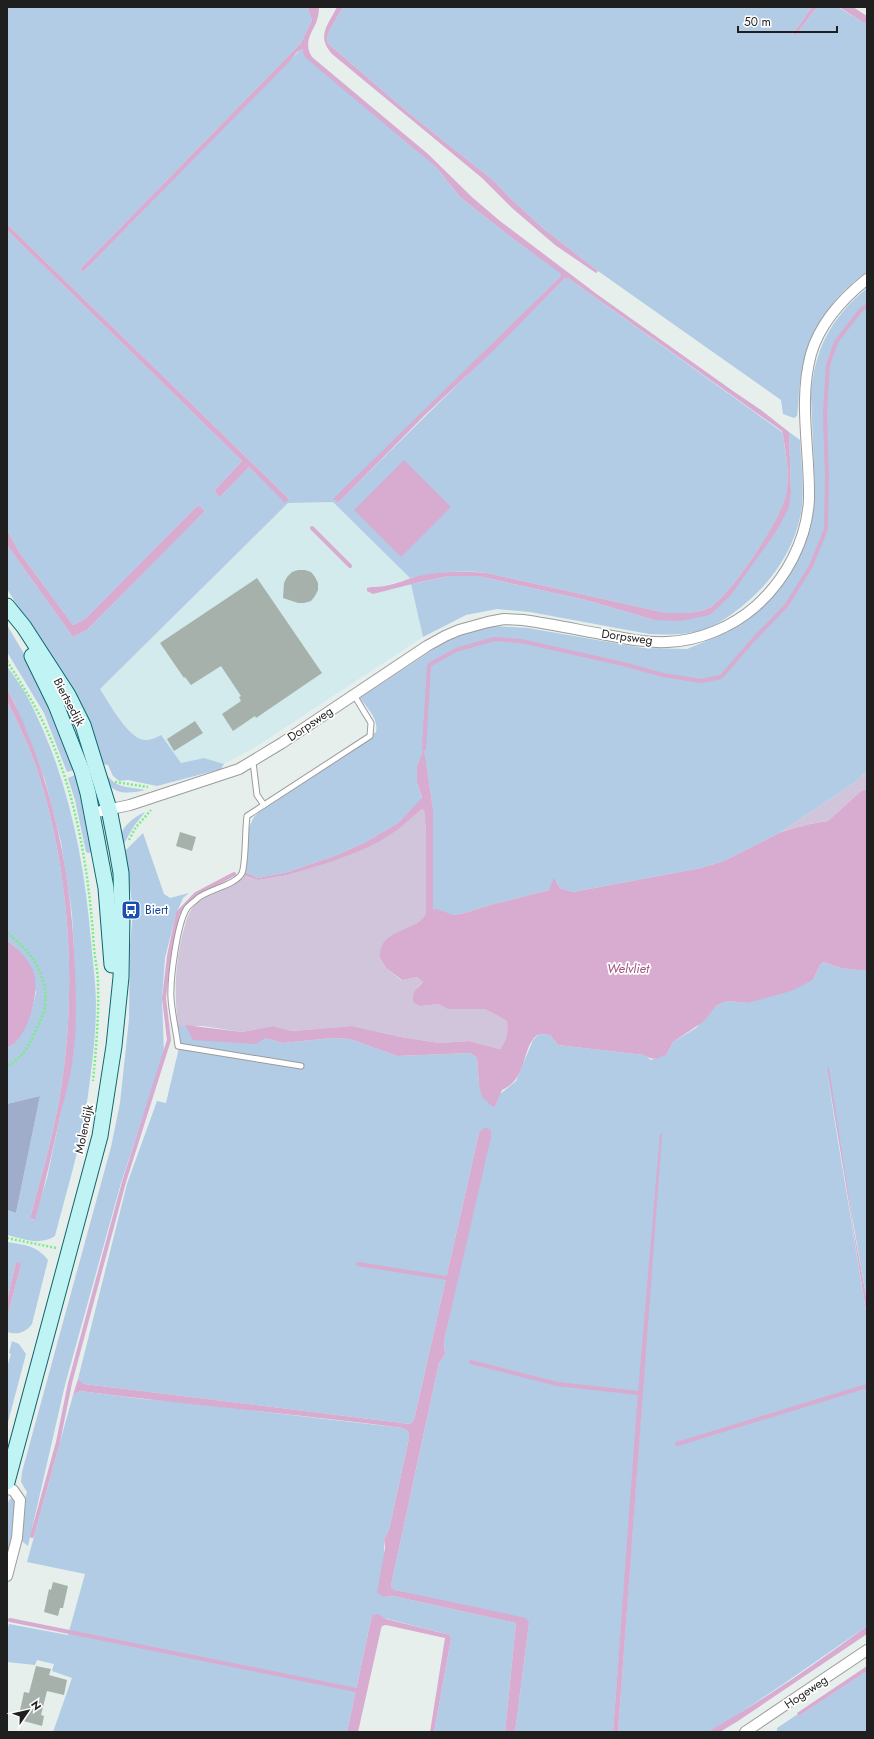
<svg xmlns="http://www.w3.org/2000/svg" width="874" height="1739" font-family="Jost,sans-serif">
<rect width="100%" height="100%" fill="#e6efec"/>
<!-- farmland -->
<polygon fill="#d3ebec" points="333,502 410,578 384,586 373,586 373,594 411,584 423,637 254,748 224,764 204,758 181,763 161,736 145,740 135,737 124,725 100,689 288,503"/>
<!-- grass -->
<g fill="#b1cce4">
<path d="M 7,7 L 309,7 L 308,9 L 312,20 L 301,43 L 80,269 L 83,272 L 301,49 L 436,167 L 460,197 L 512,238 L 561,273 L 561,276 L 334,500 L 338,503 C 413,427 490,354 565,278 L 568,278 L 782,432 C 786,452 790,475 786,496 C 781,520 730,596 709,608 C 697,614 680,613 666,613 L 487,573 C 461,570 436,572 410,578 L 333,502 L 288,503 L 100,689 C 109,702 129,741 146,740 C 151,740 157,737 161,735 L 181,763 L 204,758 L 224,764 L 221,769 L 157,786 L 128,780 L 119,781 L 113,776 L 108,765 L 100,764 L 38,638 L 7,589 L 7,545 L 73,637 L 87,630 L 205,511 L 198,505 L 85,619 L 73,625 L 19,552 L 7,530 L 7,230 L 242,461 L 214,491 L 220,497 L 249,467 L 285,502 L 289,499 L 7,224 Z"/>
<path d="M 343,7 L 812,7 L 793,34 L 795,36 L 817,7 L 838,7 L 867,25 L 867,272 C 828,298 808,337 800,382 C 798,393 799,404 797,416 L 794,418 L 783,414 L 781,400 L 598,271 L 544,229 L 511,199 L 494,181 L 410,114 L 332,47 L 327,42 L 328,33 Z"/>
<path d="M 867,288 L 867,771 L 854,783 L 781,832 L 724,861 L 701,868 L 573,892 L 560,888 L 556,881 L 549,890 L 490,905 L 465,913 L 453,915 L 433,911 L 433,809 L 424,750 L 417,766 L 417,783 L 422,799 L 398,823 L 366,842 L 337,855 L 288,872 L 258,878 L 245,872 L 248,829 L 254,817 L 262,809 L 279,797 L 376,732 C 379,719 367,708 360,698 L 446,641 L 461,634 L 493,626 L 528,628 L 643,648 L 687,649 L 728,632 L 763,606 L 775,593 L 808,533 L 813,512 L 815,492 L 811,396 C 814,349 831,318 867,288 Z"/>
<path d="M 789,432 L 800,440 C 801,464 805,490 801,513 C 793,555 766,590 732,614 C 724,619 716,625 706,629 C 688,635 668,635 649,634 L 530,612 L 497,609 L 466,615 L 423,637 L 411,584 L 449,576 L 478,576 L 586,600 L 654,620 L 710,615 L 778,529 L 791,492 Z"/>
<polygon points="7,625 29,662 39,684 75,770 67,772 44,713 7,652"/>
<path d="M 7,666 C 15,678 24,689 30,702 C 68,777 84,857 91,941 C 92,955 94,969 95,983 C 98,1018 93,1059 88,1095 C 82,1142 67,1189 55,1236 C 39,1246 24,1239 7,1235 L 7,1210 L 16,1213 L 40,1096 L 7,1104 L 7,1048 L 11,1046 L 32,1010 L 36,992 L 15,947 L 7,940 L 7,701 C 19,724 34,757 41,782 C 70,878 76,984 62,1083 C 55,1129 42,1174 30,1218 L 34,1220 L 47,1178 L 73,1055 L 75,1011 L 74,951 L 72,914 L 61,842 L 45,780 L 15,704 L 7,688 Z"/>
<path d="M 103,767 C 113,789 124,786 145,790 C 133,793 116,796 108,783 C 106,779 104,772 103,767 Z"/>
<polygon points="75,775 88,818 95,852 88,853 86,852 75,800 68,778"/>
<path d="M 145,812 L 134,826 L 122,847 C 116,830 131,819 145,812 Z"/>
<polygon points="143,833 164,894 170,898 189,893 183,898 176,914 165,958 162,997 164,1053 121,1183 65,1385 28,1546 19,1539 22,1508 27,1492 21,1482 22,1472 111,1147 120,1103 129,1019 130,947 133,910 125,851"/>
<polygon points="823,962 841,968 867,971 867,1301 826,1068 867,1317 867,1626 782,1685 734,1717 707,1732 618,1732 642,1400 640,1385 613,1732 515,1732 529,1623 395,1590 392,1588 391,1585 439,1363 445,1354 444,1341 491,1131 479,1133 414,1420 410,1424 84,1384 78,1379 127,1184 157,1101 166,1103 178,1052 178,1026 185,1025 194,1040 265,1038 282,1043 333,1038 350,1039 397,1056 471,1053 477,1058 479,1084 495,1107 500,1094 516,1081 533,1040 539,1034 550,1035 558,1045 644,1055 651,1060 667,1054 673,1042 696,1028 717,1005 727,1001 748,1003 813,980 820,965"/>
<path d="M 7,1242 C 25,1245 36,1245 48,1260 L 32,1324 C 25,1333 18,1335 7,1332 L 7,1318 L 21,1265 L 16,1263 L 7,1300 Z"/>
<polygon points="12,1341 19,1344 26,1354 7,1426 7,1367 11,1354 9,1353"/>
<polygon points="80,1391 142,1399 180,1402 403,1428 409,1432 409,1438 389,1530 384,1539 384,1597 393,1596 516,1623 505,1732 434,1732 451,1639 450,1635 372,1615 347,1732 53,1732 72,1678 52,1671 54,1664 37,1660 35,1665 7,1662 7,1631 9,1624 68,1635 85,1574 27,1562 73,1395"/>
<path d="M 12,1498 L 15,1500 C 18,1520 11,1543 7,1562 L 7,1506 L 9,1500 Z"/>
<polygon points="867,1671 867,1732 777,1732 777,1728 798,1714 799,1716"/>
</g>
<!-- forest -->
<polygon fill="#9fadca" points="40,1096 16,1213 7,1210 7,1104"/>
<!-- wetland -->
<g fill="#d0c5db">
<polygon points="867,771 867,789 861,791 828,821 810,824 781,832 854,783"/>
<path d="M 422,809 L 424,811 L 426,830 L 426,913 C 420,925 401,932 390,936 L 380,958 L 386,968 L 401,980 L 417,977 L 423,982 L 417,988 L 421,1006 L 438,1004 L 449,1009 L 485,1009 L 507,1021 C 508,1033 507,1040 500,1049 L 469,1041 L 439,1043 L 401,1037 L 352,1026 L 292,1031 L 273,1026 L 242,1032 L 203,1026 L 178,1026 C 174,994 175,964 183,932 C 186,922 188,910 197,903 C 211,892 234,890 243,875 L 258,880 L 288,875 L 365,849 L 399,829 Z"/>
</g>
<!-- water -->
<g fill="#d8abd0">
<path d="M 309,7 L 319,7 C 319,12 318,18 316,23 C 310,35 304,44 312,57 L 428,154 L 473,198 L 500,221 L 598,295 L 733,391 L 761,410 L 789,432 L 791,492 L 789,507 L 778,529 L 730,596 L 710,615 L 680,621 L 654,620 L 586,600 L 478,576 L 449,576 L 420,582 L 373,594 L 367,591 L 367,588 C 373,586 379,587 385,586 C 396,584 407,579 418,576 C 441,571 464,571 487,573 L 666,613 C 680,613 697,614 709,608 C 730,596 781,520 786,495 C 790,475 786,451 782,431 L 568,278 L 565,278 L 494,350 L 424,416 L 338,503 L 333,499 L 561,276 L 560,273 L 512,238 L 460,197 L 436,167 L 320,70 L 305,57 L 302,49 L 297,52 L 290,61 L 83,272 L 80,269 L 301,43 L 312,20 L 308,9 Z"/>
<path d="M 337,7 L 343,7 L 328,33 L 327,42 L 332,47 L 410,114 L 494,181 L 511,199 L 544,229 L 598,271 L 596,273 L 555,245 L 512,208 L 482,178 L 332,54 C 316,36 328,25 337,7 Z"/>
<polygon points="812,7 817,7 795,36 793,34"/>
<polygon points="839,7 853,7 867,16 867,25"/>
<polygon points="7,224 289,499 285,503 249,467 220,497 214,491 242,461 7,230"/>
<polygon points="404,460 451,507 401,557 354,510"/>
<polygon points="198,505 205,511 87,630 73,637 7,545 7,530 19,552 73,625 85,619"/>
<path d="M 7,688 C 52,776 72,873 75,971 C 76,999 77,1028 73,1056 C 71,1075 66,1093 61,1112 C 53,1148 45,1185 35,1220 L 30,1218 C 42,1174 55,1129 62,1083 C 76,985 70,878 41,782 C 34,757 19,724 7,701 Z"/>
<path d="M 424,749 L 433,809 L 433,910 L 437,909 L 453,915 L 465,913 L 490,905 L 549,890 L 554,878 L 560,888 L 573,892 L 701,868 L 724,861 L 781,832 L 810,824 L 828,821 L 861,791 L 867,789 L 867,971 L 841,968 L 823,962 L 820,965 L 813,980 L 791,991 L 748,1003 L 727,1001 L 717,1005 L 703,1022 L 673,1042 L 667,1054 C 658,1059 653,1061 644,1055 L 558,1045 L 550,1035 L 539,1034 C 521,1044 529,1079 502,1090 L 495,1107 L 493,1107 L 482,1097 L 479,1084 L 477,1058 L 471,1053 L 397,1056 L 350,1039 L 333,1038 L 282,1043 L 265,1038 L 256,1044 L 193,1040 L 185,1025 L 242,1032 L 273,1026 L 292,1031 L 352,1026 L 401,1037 L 439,1043 L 469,1041 L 500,1049 C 507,1040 508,1033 507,1021 L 485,1009 L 448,1009 L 438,1004 L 421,1006 L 414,1003 C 410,993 417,989 423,982 L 417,977 L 402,980 L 386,968 L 380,958 C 380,955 380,949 382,946 C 390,928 417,931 426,913 L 426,830 L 424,811 L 422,809 L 399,829 L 380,841 L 365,849 L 333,861 L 288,875 L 258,880 L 243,875 L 245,872 L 258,878 L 288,872 L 337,855 L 366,842 L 398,823 L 422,798 L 417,783 L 417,766 Z"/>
<path d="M 7,940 C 16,948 29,959 33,971 C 41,991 28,1039 7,1048 Z"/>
<polygon points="827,1067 829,1068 854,1231 867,1301 867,1317"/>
<path d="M 484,1128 L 487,1128 L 491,1131 L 491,1137 L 444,1341 L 445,1354 L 439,1363 L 391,1585 L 392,1588 L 395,1590 L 526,1618 L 529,1623 L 515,1732 L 505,1732 L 516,1623 L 393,1596 L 384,1597 L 377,1593 L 385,1548 L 384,1539 L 389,1530 L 409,1438 L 409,1432 L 403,1428 C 296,1414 187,1405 80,1391 L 73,1395 L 78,1379 L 84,1384 L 410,1424 L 414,1420 L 479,1133 Z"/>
<polygon points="660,1134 662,1134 618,1732 613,1732 638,1393"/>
<polygon points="19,1262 21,1265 7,1318 7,1300 16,1263"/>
<polygon points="378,1614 386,1619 450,1635 451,1639 434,1732 430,1732 445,1638 386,1625 382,1626 381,1629 358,1732 347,1732 372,1615"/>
<path d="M 867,1626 L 867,1634 L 738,1721 L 720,1732 L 707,1732 C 762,1701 816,1664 867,1626 Z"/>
<polygon points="867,1666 867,1671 799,1716 797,1713"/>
</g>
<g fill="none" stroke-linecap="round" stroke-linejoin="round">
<!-- stream -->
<g stroke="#d8abd0" stroke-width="4">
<polyline points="312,528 350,566"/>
<polyline points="424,749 429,665 456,650 494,639 521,641 623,664 663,675 701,681 721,677 754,639 786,606 811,566 826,529 827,477 825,413 828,365 836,342 860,311 867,305"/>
<polyline points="358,1264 446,1278"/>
<polyline points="471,1362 557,1384 638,1393"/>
<polyline points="677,1444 867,1386"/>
<polyline points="32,1536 58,1442 70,1383 124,1182 169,1040 164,998 169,956 178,913 196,894 234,874"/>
<polyline points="10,1620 356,1690"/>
</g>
</g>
<!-- building -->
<g fill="#a5b1aa">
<polygon points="298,570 305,570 311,572 315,577 318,583 318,590 315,596 311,601 304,603 298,603 283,598 284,583 287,577 292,572"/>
<polygon points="257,578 322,673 256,718 255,716 233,731 222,714 241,701 239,697 241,696 221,666 191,685 185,677 184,678 160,643"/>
<polygon points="195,721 203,733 174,751 167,739"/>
<polygon points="180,832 196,837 192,851 176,846"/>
<polygon points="53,1582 68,1586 63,1608 60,1608 58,1616 44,1612 49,1589 51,1590"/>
<polygon points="36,1666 51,1669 49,1675 67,1680 64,1695 47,1691 41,1715 44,1716 42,1726 20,1720 21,1716 19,1715 24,1692 29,1693"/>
</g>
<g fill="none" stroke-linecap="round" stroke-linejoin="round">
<!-- service casing -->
<g stroke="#9c9c9c" stroke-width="7">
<g id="service">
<polyline points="253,762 257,795 264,805"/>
<path d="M 301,1066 L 178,1046 C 176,1030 172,1014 171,998 C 170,979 177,923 187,908 C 189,905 195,901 198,898 C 210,889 236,885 242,873 C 246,864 245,829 247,816 L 370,736 L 371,723 L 354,695"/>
</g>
</g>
<!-- minor casing -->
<g stroke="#9c9c9c" stroke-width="12">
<g id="minor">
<path d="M 92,813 L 130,805 L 239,769 L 282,743 L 427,646 L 445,636 L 459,630 L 488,622 L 504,619 L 523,620 C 551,624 579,630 607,635 C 627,639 647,643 667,642 C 699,641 732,627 756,606 C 786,579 807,540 809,499 C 810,450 798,402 811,354 C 820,323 842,299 867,279"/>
<polyline points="7,1489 13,1490 20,1500 17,1538 7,1576"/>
<polyline points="745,1732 867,1650"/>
</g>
</g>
<!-- secondary casing -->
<g stroke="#0f666d" stroke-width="17">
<g id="secondary">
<polyline points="7,606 24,627 68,695 83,725 109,809 117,850 121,873 122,914 121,977 114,1046 100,1136 7,1482"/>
<polyline points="32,656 56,705 82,771 88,793 106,888 112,965"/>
</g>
</g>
<!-- path -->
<g stroke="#79ed81" stroke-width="2.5" stroke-dasharray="2 2" stroke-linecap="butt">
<path d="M 7,661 C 20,682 34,703 45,726 C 77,795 89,872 94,948 C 95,960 98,972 98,984 C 99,1016 96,1049 93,1081"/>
<polyline points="115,782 148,787"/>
<polyline points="129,840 136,827 151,810"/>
<path d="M 7,933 C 30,950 49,975 45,1006 C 44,1014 39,1024 35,1032 C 26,1051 24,1055 7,1067"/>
<polyline points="82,1146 88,1111"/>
<polyline points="7,1238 56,1248"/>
</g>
<!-- service -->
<use href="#service" stroke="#fff" stroke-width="5"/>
<!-- minor -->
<use href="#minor" stroke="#fff" stroke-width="10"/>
<!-- secondary -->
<use href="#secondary" stroke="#bff3f4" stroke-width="15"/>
</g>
<!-- icons -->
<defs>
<g id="bus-square" transform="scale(1)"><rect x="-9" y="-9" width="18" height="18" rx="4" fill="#1a4fb4" stroke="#fff"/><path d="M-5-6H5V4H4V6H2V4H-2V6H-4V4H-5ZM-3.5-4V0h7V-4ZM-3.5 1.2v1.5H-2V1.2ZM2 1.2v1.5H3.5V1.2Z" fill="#fff"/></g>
</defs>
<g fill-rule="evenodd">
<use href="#bus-square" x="131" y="910"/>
</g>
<g text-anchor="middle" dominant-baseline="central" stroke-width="3.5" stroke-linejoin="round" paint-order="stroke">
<!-- street labels -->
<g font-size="12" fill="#1f1f1f" stroke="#fff">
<text transform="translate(627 637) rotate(8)">Dorpsweg</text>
<text transform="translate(69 702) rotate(62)">Biertsedijk</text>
<text transform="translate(310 724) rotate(-34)">Dorpsweg</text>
<text transform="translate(84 1129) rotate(-78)">Molendijk</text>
<text transform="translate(806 1692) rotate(-34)">Hogeweg</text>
</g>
<!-- transit labels -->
<g font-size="12" fill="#164399" stroke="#fff" text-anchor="start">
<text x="145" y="910">Biert</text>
</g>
<!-- water labels -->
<g font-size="13" font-style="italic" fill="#a65480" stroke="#fff">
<text x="628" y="968">Welvliet</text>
</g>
</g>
<!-- border -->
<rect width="874" height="1739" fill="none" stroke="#1f1f1f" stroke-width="16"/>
<!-- north arrow -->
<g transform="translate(28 1711) rotate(56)" stroke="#ffffff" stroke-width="3" paint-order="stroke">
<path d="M0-3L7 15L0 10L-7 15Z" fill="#1f1f1f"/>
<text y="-6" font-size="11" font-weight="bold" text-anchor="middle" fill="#1f1f1f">N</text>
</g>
<!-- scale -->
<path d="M738 26v6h99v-6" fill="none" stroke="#1f1f1f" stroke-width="2"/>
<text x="744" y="26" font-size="12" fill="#1f1f1f" stroke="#ffffff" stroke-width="3" paint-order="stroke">50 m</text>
</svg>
